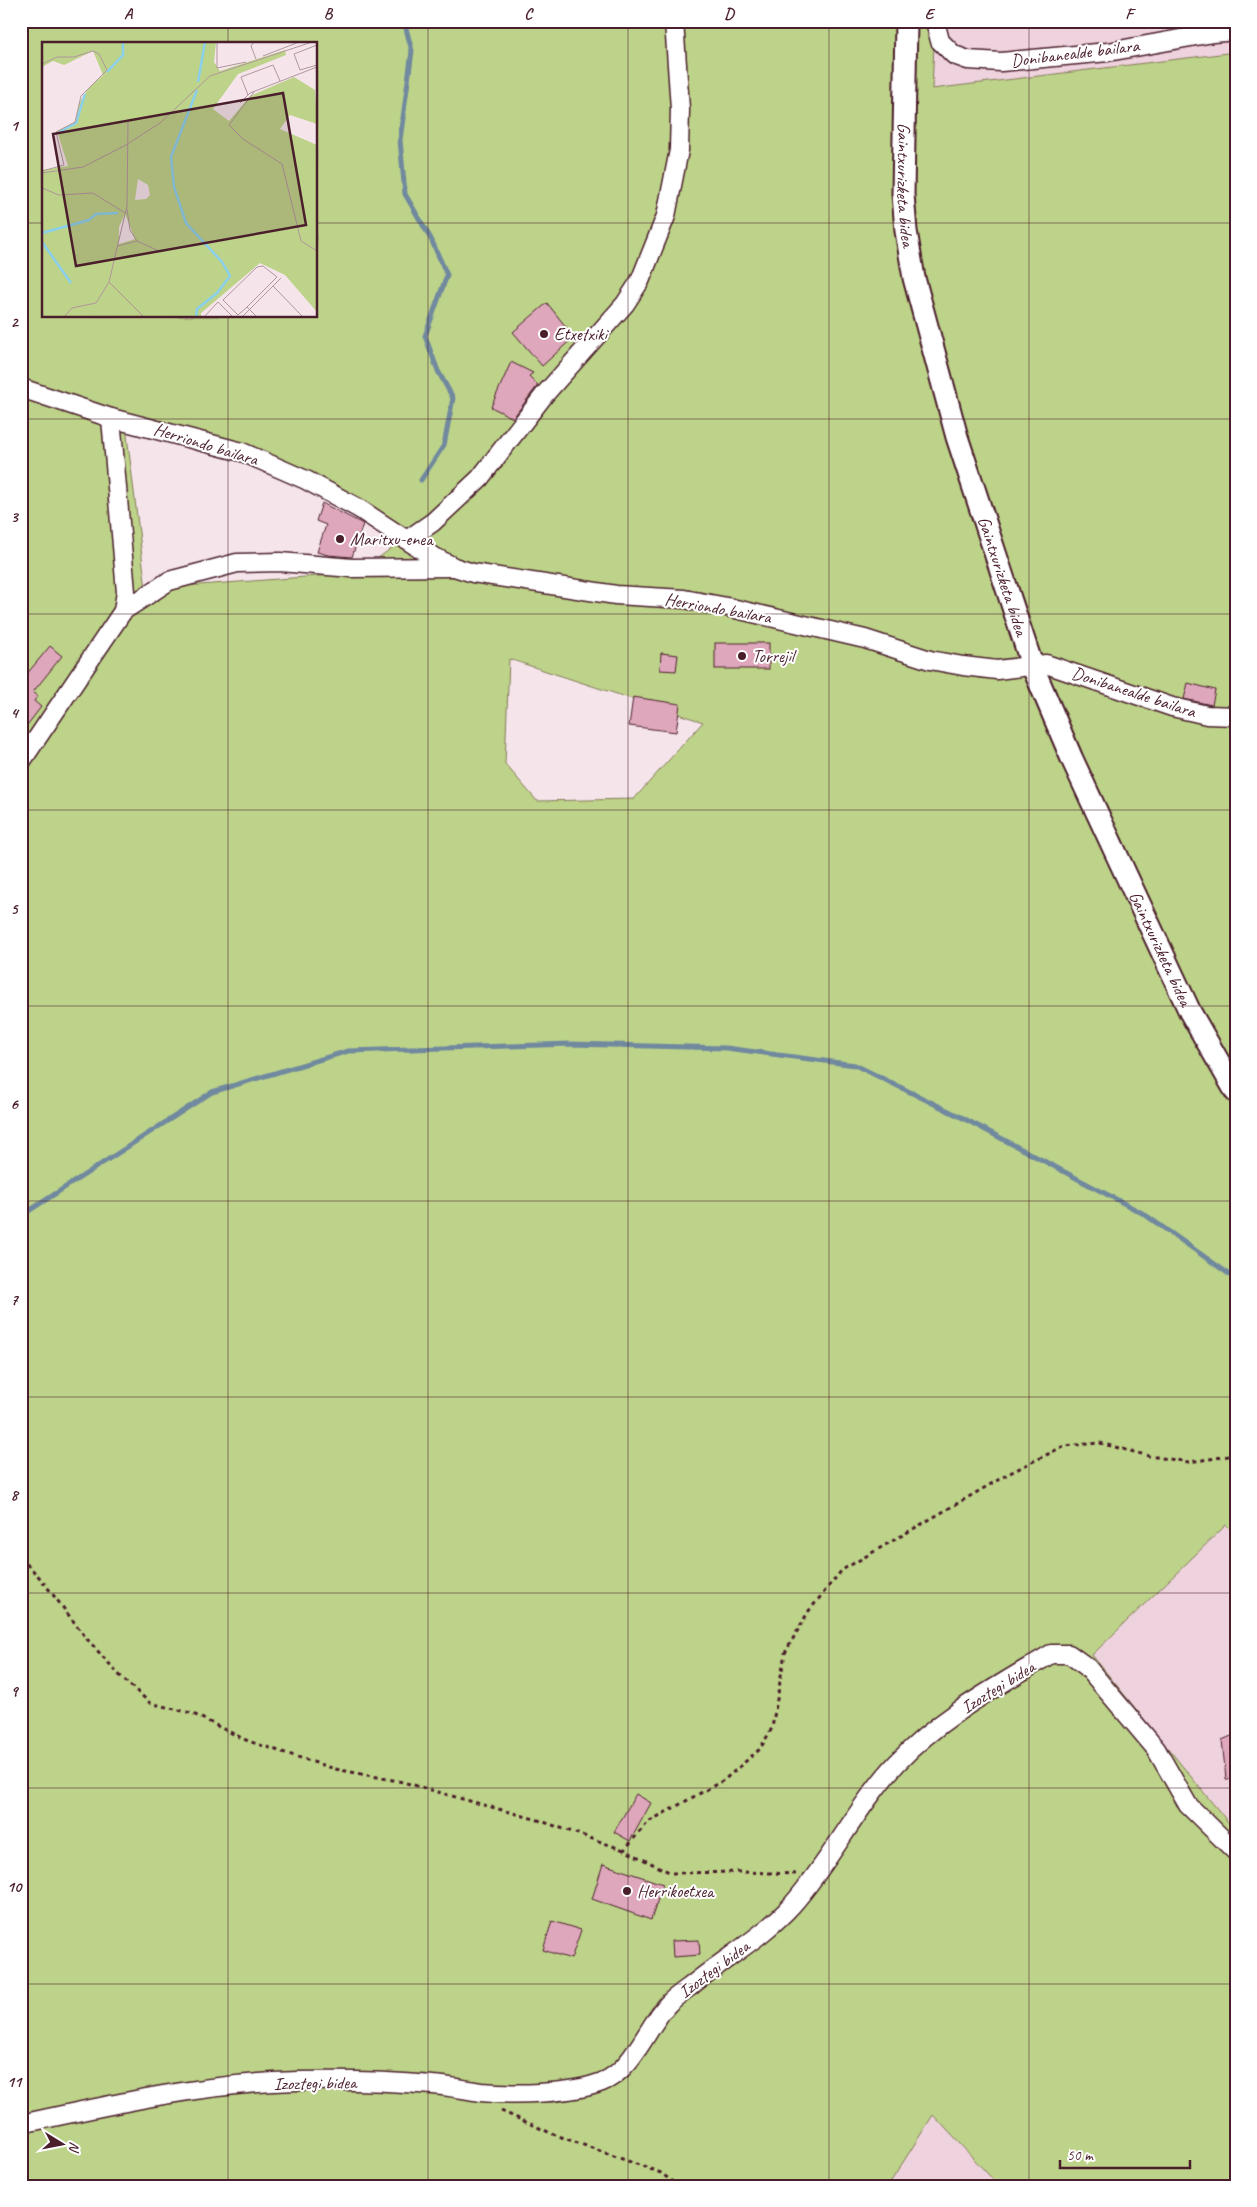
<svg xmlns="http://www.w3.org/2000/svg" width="1257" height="2207" font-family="Caveat,sans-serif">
<rect width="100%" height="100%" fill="#f5e5eb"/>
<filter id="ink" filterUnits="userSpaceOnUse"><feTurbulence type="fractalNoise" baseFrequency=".02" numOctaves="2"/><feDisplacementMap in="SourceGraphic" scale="10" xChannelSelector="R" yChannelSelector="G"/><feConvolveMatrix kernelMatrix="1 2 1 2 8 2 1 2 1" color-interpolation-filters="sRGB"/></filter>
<g filter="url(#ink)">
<!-- built -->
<g fill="#eed2dd">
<polygon points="935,21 1236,21 1236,52 931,89"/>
<polygon points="1226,1525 1236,1535 1236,1832 1092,1655"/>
<polygon points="933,2115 999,2186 888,2186"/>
</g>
<!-- green -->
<path fill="#bdd389" stroke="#84795a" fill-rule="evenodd" d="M 21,21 L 935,21 L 932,89 L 1236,52 L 1236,1535 L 1226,1525 L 1092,1655 L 1236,1832 L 1236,2186 L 999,2186 L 933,2115 L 888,2186 L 21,2186 ZM 44,44 L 316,44 L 316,316 L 44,316 ZM 126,427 L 283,468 L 397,544 L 358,573 L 146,589 ZM 509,659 L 703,722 L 634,799 L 537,801 L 505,764 Z"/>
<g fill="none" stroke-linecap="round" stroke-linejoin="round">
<!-- stream -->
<g stroke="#70899f" stroke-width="5">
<polyline points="404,21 412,51 400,140 405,194 431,239 447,275 425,336 438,371 453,398 444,445 421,480"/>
<polyline points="21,1216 212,1092 348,1051 571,1044 726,1048 855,1065 961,1117 1144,1214 1236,1279"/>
</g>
</g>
<!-- building -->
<g fill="#dea7bc" stroke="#4a1f2b">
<polygon points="547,303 574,337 542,366 513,332"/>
<polygon points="511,362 533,373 529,376 538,385 513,418 491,407"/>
<polygon points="322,503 363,524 352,557 328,555 317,552 326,525 316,521"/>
<rect x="715" y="643" width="54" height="26"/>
<polygon points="50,646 62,656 33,692 38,696 34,701 41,707 21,733 21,681"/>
<polygon points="661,653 678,655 676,671 660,670"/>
<polygon points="1188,683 1215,690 1212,705 1184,699"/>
<polygon points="633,697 680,704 676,732 629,726"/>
<polygon points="1236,1734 1236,1779 1226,1779 1222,1740"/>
<polygon points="636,1794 651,1803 630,1841 614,1832"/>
<polygon points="603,1864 663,1884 651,1920 592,1899"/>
<polygon points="552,1921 581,1930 571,1959 543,1950"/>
<polygon points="699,1940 700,1955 673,1957 672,1941"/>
</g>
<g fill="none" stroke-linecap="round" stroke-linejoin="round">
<!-- minor casing -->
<g stroke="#4a1f2b" stroke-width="21">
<g id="minor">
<polyline points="935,21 940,41 954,55 968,60 1001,62 1108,52 1213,33 1236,31"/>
<polyline points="21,388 111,418 242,452 306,480 358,508 425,552 454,567 473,573 616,595 684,599 727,607 865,639 930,660 963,666 997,670 1046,664 1172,707 1207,715 1236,716"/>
<polyline points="407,540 433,522 480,478 545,394 625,304 640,281 666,216 679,150 680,109 674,21"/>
<polyline points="123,611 169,581 237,563 280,562 352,568 451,567"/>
<polyline points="21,762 123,611 126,592 111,418"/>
<path d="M 21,2124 C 112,2104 205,2083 298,2081 C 343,2080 388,2081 433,2085 C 449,2086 465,2090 481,2092 C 514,2095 572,2094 602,2082 C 634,2069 646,2028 668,2004 C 675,1997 684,1991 692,1985 C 725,1958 763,1937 792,1905 C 831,1861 857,1806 897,1763 C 940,1717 998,1686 1051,1654 L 1069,1654 L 1087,1667 L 1156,1749 L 1188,1805 L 1236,1852"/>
</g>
</g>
<!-- major casing -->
<g stroke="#4a1f2b" stroke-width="25">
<g id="major">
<path id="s1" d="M 906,21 L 903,194 L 906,231 L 914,278 L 957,437 L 1032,665 L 1072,759 L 1190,1012 L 1236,1092"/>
</g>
</g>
<!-- path -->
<g stroke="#4a1f2b" stroke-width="3" stroke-dasharray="4 4" stroke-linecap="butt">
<polyline points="21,1558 41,1579 87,1639 123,1679 150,1703 191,1713 248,1741 335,1769 403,1782 466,1800 538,1820 624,1850"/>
<polyline points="796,1874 744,1872 671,1873 624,1850 648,1822 724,1780 760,1749 772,1728 785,1653 808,1612 842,1570 1010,1473 1064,1446 1100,1443 1149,1456 1189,1462 1236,1455"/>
<polyline points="501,2111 553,2134 661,2173 678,2186"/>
</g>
<!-- minor -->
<use href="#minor" stroke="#fff" stroke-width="18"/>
<!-- major -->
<use href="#major" stroke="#fff" stroke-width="21"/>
</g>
</g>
<!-- grid -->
<path fill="none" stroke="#4a1f2b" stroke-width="1" stroke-opacity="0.55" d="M 228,21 L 228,44M 428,21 L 428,2186M 628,21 L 628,2186M 829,21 L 829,2186M 1029,21 L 1029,2186M 21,223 L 44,223M 316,223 L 1236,223M 228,316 L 228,2186M 21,419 L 1236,419M 21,614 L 1236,614M 21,810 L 1236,810M 21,1006 L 1236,1006M 21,1201 L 1236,1201M 21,1397 L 1236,1397M 21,1593 L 1236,1593M 21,1788 L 1236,1788M 21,1984 L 1236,1984"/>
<!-- markers -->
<g fill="#4a1f2b" stroke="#fff" stroke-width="2">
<circle cx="544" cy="334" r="5"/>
<circle cx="340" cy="539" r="5"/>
<circle cx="742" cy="656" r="5"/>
<circle cx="627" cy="1891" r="5"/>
</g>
<g text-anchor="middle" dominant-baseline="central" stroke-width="4" stroke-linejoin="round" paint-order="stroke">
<!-- street labels -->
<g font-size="18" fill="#4a1f2b" stroke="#fff">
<text transform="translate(1075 53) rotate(-7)">Donibanealde bailara</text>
<text stroke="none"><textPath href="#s1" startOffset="164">Gaintxurizketa bidea</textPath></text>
<text transform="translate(206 444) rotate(17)">Herriondo bailara</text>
<text stroke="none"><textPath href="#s1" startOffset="569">Gaintxurizketa bidea</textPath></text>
<text transform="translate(718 608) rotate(10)">Herriondo bailara</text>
<text transform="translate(1134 692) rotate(18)">Donibanealde bailara</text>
<text stroke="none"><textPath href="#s1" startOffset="974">Gaintxurizketa bidea</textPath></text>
<text transform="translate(998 1687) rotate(-32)">Izoztegi bidea</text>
<text transform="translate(714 1969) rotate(-37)">Izoztegi bidea</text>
<text transform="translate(315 2083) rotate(-1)">Izoztegi bidea</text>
</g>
<!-- poi labels -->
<g font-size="18" fill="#4a1f2b" stroke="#fff" text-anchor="start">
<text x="554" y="334">Etxetxiki</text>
<text x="350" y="539">Maritxu-enea</text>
<text x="752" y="656">Torrejil</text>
<text x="637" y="1891">Herrikoetxea</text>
</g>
</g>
<!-- overview -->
<g transform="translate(42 42)">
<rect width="275" height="275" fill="#f5e5eb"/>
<path d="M 0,0 L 174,0 L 172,20 L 178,29 L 243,8 L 244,13 L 196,32 L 171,67 L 187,79 L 208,54 L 252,35 L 273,48 L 275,82 L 248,73 L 238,87 L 275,103 L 275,270 L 243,233 L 218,221 L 159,271 L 159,275 L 0,275 L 0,128 L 26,124 L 15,89 L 33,80 L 37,61 L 46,47 L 61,33 L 51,9 L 22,23 L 11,19 L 0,25 ZM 96,137 L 106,143 L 108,153 L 104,157 L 93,158 ZM 83,172 L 93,197 L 77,202 L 77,185 Z" fill="#bdd389" fill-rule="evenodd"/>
<path fill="none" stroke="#8ad0ec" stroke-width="2.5" d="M 65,30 L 81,13 L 81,0M 156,40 L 163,0M 16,91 L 34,81 L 43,52M 0,191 L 47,178 L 54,172 L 76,171M 0,200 L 29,241M 154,275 L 155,267 L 175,251 L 188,234 L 180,220 L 144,181 L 132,145 L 129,115 L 155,48"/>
<path fill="none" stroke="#b1969e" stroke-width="1" d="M 175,0 L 175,26 L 204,20M 212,0 L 209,4 L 214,17M 275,3 L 252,12 L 258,28 L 275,23M 221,14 L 257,0M 0,22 L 15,15 L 32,15 L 51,9 L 57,12 L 65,28 L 39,54 L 33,80 L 14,90 L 22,123 L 0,129M 212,50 L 187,83 L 201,97 L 240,122 L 259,199 L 275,209M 206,53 L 199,35 L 231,23 L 238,39M 198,61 L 208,51 L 275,25M 0,131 L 41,125 L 84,103 L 118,81 L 168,34 L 270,0M 0,146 L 17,153 L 51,151 L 83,171M 85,167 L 88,188 L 95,199M 75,204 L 95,199 L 119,210M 67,240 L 102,275M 231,244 L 261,275M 205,265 L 235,235 L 221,224 L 215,225 L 181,258 L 196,273 L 205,265 L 215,275M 22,275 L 30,266 L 54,261 L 67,240 L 85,164 L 86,80M 162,275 L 176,260 L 191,275M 200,275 L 239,236"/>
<path fill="#4a1f2b" fill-opacity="0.15" stroke="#4a1f2b" stroke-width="2.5" d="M 241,51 L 264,183 L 34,224 L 11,92 Z"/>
<rect width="275" height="275" fill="none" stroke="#4a1f2b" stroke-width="2.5"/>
</g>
<!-- margin -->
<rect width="1257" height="2207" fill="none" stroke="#fff" stroke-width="55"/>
<!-- north arrow -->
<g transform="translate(62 2144) rotate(100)" stroke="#ffffff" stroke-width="4" paint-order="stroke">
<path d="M0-4L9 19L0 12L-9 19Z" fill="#4a1f2b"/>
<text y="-8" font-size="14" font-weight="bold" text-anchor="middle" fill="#4a1f2b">N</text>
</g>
<!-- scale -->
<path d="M1060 2160v8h130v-8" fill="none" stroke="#4a1f2b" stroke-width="2.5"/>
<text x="1067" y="2160" font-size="15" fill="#4a1f2b" stroke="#ffffff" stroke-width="4" paint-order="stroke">50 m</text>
<rect x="28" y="28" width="1202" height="2152" fill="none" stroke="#4a1f2b" stroke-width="2"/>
<g font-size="16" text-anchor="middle" font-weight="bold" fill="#4a1f2b">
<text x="128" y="19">A</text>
<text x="328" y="19">B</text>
<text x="528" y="19">C</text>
<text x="729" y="19">D</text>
<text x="929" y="19">E</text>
<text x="1129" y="19">F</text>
<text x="14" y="131">1</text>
<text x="14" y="327">2</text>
<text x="14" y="522">3</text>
<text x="14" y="718">4</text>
<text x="14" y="914">5</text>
<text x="14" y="1109">6</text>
<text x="14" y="1305">7</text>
<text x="14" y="1500">8</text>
<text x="14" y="1696">9</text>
<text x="14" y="1892">10</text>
<text x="14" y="2087">11</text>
</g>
</svg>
